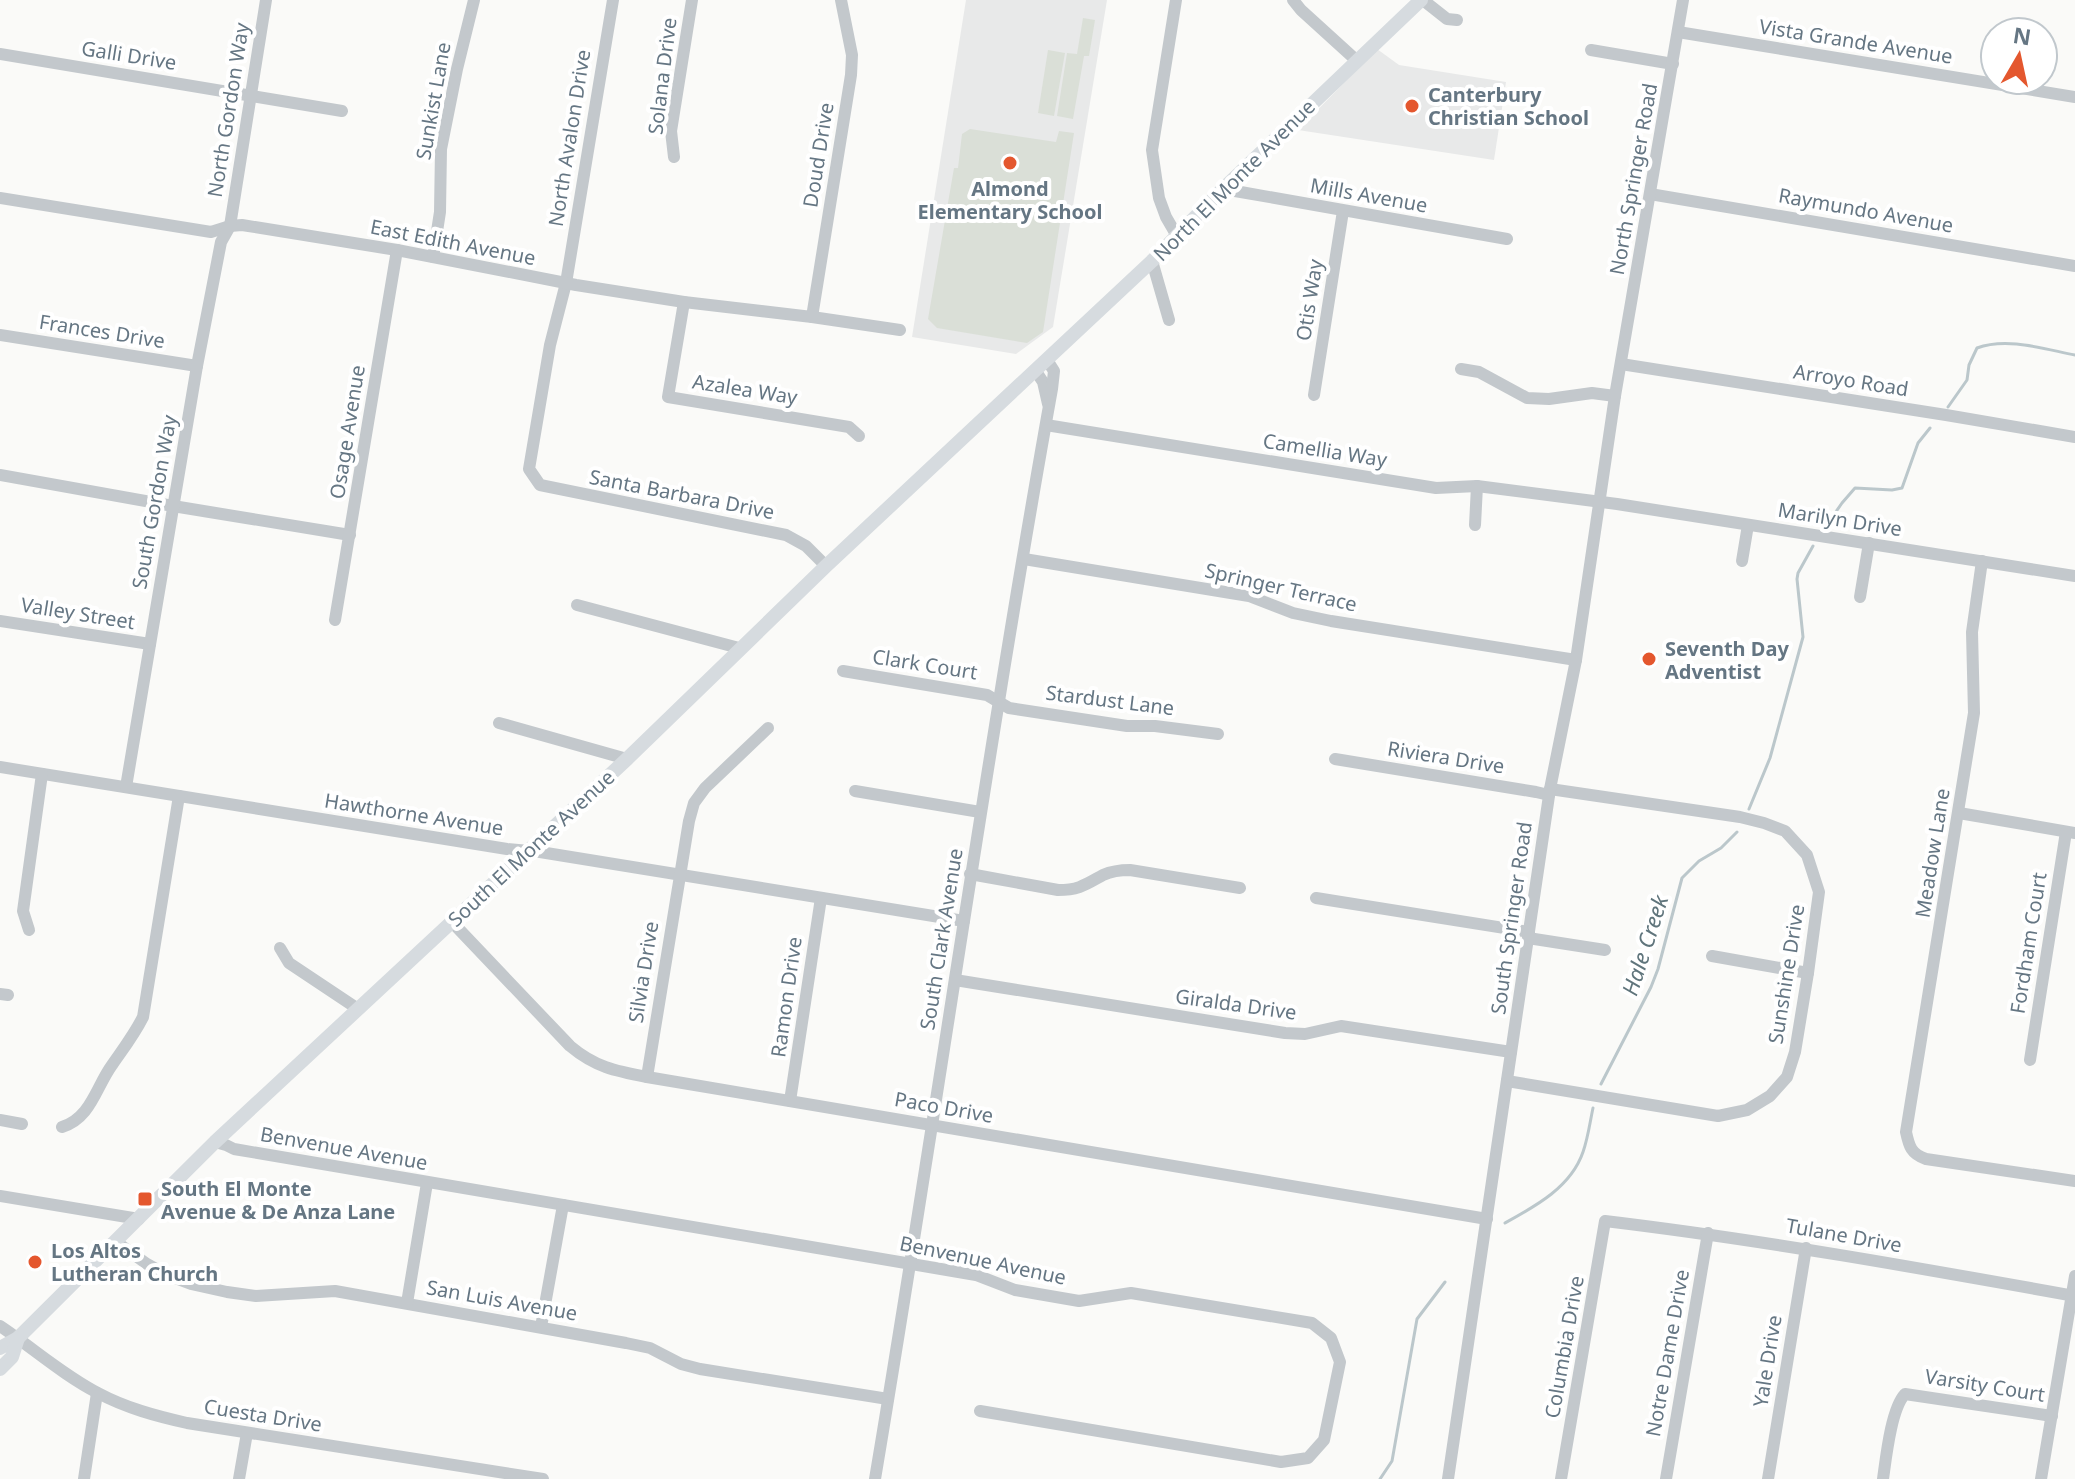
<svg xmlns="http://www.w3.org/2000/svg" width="2075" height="1479" font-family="'Noto Sans',sans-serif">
<rect width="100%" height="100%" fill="#fafaf8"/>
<!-- built -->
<g fill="#e8e9e9">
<polygon points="966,0 1107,0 1053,327 1016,354 912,337"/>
<polygon points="1377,49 1399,65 1506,82 1494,160 1298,130"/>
</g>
<!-- green -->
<g fill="#dadfd7">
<polygon points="1083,18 1095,20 1089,56 1084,56 1073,119 1057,116 1067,53 1077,54"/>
<polygon points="1048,50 1065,53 1054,116 1038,113"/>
<polygon points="970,129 1056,142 1059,131 1074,133 1043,332 1027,343 937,328 928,319 954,168 958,168 962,134"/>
</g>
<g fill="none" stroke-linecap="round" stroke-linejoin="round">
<!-- stream -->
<g stroke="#bbc7cb" stroke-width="3">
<path d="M 1948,407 L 1967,380 L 1969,365 L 1977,348 C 2007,337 2044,349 2075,355"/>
<polyline points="1826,526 1842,503 1855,488 1892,490 1902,488 1918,443 1930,428"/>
<polyline points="1749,809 1770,758 1803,637 1797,579 1798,573 1813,546"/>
<polyline points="1601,1084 1651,987 1658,969 1682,878 1699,861 1721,848 1737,832"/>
<path d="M 1505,1223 C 1536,1206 1571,1187 1583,1152 C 1588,1138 1590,1122 1593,1108"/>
<polyline points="1380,1479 1392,1461 1417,1319 1445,1282"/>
</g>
<!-- minor -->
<g stroke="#c3c8cc" stroke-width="12">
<polyline points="613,0 566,283 550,345 529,469 540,485 786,535 806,546 826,566"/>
<polyline points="1176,0 1152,150 1159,198 1166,217 1177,236"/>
<polyline points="1293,0 1301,10 1356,60"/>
<polyline points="1423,0 1447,19 1457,20"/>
<polyline points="1678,32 2075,97"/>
<polyline points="1591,50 1673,64"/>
<polyline points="0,54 342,111"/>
<polyline points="674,157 671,131 692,0"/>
<polyline points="1225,187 1235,191 1507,239"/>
<polyline points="1650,194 2075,266"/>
<polyline points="0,198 211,232 230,226 242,225 397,250 576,285 684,302 812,317 900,330"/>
<polyline points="433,257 440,212 441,149 457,69 474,0"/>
<polyline points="1152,261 1169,320"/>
<polyline points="684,302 668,397 849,427 859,436"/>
<polyline points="812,317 851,75 852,55 841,0"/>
<polyline points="0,335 197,366"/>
<polyline points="1621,364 1946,415 2075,437"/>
<polyline points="1461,369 1479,372 1527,398 1549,399 1592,393 1615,396"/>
<polyline points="1035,370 1043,382 1048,404"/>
<polyline points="1314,395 1343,211"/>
<polyline points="1046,425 1436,488 1477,486 1617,504 2075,576"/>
<polyline points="0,475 173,506 350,535"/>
<polyline points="1475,525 1477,486"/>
<polyline points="1024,559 1249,596 1293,613 1331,621 1576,660"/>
<polyline points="1742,561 1748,525"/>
<path d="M 1982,561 L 1972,632 L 1974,713 L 1906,1132 C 1909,1146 1911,1154 1926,1159 L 2075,1181"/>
<polyline points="1860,597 1869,543"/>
<polyline points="577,605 739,648"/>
<polyline points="335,620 397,250"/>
<polyline points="0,621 150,644"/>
<polyline points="843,671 987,695 1009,708 1127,726 1155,726 1218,734"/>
<polyline points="499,723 627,759"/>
<polyline points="1335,759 1536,792 1549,795"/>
<polyline points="0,767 507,849 540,852 964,921"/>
<polyline points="126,787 197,366 221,242 230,226 266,0"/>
<polyline points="855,791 980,812"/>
<polyline points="1959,813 2075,833"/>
<path d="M 970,874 L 1058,890 C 1079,890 1085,885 1103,875 C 1112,871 1121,870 1130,870 L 1240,888"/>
<polyline points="1316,898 1529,932"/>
<path d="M 452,922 L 570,1046 C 595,1067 615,1071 647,1077 L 1487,1219"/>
<polyline points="29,930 23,911 42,774"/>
<polyline points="1528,938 1605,950"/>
<polyline points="280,948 289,963 358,1009"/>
<polyline points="1712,956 1808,973"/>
<polyline points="955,980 1285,1033 1305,1034 1341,1026 1511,1052"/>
<polyline points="0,994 8,995"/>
<polyline points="2030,1060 2066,832"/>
<polyline points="647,1077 689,821 694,803 705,788 768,728"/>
<polyline points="1507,1081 1718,1116 1747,1110 1770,1096 1787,1077 1795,1052 1808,973 1819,892 1807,855 1785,831 1764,823 1740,817 1550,789"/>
<polyline points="790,1101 821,898"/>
<polyline points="0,1120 22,1124"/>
<path d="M 62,1127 C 91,1118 96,1087 112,1065 C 123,1049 134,1035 143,1017 L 179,796"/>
<polyline points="215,1142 226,1145 234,1149 976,1275 1015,1290 1079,1301 1131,1293 1312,1323 1331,1338 1340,1362 1324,1440 1308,1458 1281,1462 980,1411"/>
<polyline points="0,1196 139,1219"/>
<polyline points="115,1241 147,1264 167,1275 191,1284 227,1292 256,1296 335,1291 626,1343 650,1348 681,1364 700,1369 888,1399"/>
<polyline points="407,1303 427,1183"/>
<path d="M 0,1326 C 33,1348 63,1375 98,1393 C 126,1408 156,1416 187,1423 L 543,1479"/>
<polyline points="541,1327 563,1205"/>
<polyline points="84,1479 97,1393"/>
<polyline points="239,1479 247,1433"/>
<path d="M 875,1479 C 936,1116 987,751 1052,389 L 1054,371 L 1047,360"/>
<polyline points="1448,1479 1550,789 1576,660 1615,396 1683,0"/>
<path d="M 1561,1479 L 1605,1221 C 1763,1240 1919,1268 2075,1296"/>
<polyline points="1666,1479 1708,1233"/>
<polyline points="1768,1479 1806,1248"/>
<path d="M 1883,1479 C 1886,1458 1891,1409 1905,1394 L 2052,1416"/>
<polyline points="2041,1479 2075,1276"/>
</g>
<!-- major -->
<g stroke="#d6dbdf" stroke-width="14">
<polyline points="0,1348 18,1338 215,1142 627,759 826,566 1152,261 1225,187 1421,0"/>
<polyline points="0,1369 12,1357 18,1338"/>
</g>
</g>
<!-- markers -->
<g fill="#e4572e" stroke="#fff" stroke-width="3">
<circle cx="1412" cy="106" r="8"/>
<circle cx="1010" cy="163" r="8"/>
<circle cx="1649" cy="659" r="8"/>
<rect x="137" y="1191" width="16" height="16" rx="4"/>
<circle cx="35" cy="1262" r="8"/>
</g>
<g text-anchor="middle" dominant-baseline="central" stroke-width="8" stroke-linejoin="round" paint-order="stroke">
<!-- street labels -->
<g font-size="20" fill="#657683" stroke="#fff">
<text transform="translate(1856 41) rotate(9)">Vista Grande Avenue</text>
<text transform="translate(129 55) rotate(9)">Galli Drive</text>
<text transform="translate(662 76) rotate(-83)">Solana Drive</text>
<text transform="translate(433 101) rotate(-80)">Sunkist Lane</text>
<text transform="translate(228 110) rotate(-81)">North Gordon Way</text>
<text transform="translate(569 138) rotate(-81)">North Avalon Drive</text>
<text transform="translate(818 155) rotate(-81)">Doud Drive</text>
<text transform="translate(1633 179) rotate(-80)">North Springer Road</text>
<text transform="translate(1234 180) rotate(-45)">North El Monte Avenue</text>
<text transform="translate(1369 195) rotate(10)">Mills Avenue</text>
<text transform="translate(1866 210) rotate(10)">Raymundo Avenue</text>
<text transform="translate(453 242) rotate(11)">East Edith Avenue</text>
<text transform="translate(1309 300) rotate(-81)">Otis Way</text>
<text transform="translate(102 331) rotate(9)">Frances Drive</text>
<text transform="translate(1851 380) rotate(9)">Arroyo Road</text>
<text transform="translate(745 389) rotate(9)">Azalea Way</text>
<text transform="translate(347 432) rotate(-81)">Osage Avenue</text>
<text transform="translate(1325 450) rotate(9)">Camellia Way</text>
<text transform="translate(682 494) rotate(11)">Santa Barbara Drive</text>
<text transform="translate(154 502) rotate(-80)">South Gordon Way</text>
<text transform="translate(1840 519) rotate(9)">Marilyn Drive</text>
<text transform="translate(1281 587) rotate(13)">Springer Terrace</text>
<text transform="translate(78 613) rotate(9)">Valley Street</text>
<text transform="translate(925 664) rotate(9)">Clark Court</text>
<text transform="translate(1110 700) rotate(7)">Stardust Lane</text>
<text transform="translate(1446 757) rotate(9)">Riviera Drive</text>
<text transform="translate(414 814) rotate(9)">Hawthorne Avenue</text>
<text transform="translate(531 848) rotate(-43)">South El Monte Avenue</text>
<text transform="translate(1932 853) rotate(-81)">Meadow Lane</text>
<text transform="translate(1511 918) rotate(-82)">South Springer Road</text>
<text transform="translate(941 939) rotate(-81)">South Clark Avenue</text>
<text transform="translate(2028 943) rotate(-81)">Fordham Court</text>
<text transform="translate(643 972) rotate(-81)">Silvia Drive</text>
<text transform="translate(1786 974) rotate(-81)">Sunshine Drive</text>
<text transform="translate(786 997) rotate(-82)">Ramon Drive</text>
<text transform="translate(1236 1004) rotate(8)">Giralda Drive</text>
<text transform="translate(944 1107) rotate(10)">Paco Drive</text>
<text transform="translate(344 1148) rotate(10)">Benvenue Avenue</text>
<text transform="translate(1844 1235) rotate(10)">Tulane Drive</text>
<text transform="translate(983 1260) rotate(12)">Benvenue Avenue</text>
<text transform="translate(502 1300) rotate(10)">San Luis Avenue</text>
<text transform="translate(1564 1347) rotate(-80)">Columbia Drive</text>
<text transform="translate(1667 1353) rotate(-80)">Notre Dame Drive</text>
<text transform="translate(1767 1361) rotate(-81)">Yale Drive</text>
<text transform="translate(1985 1385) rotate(9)">Varsity Court</text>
<text transform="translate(263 1415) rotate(9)">Cuesta Drive</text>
</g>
<!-- poi labels -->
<g font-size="20" font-weight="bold" fill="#657683" stroke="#fff" text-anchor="start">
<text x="1428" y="94">Canterbury<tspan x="1428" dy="23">Christian School</tspan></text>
<text x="1010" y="188" text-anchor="middle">Almond<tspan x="1010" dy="23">Elementary School</tspan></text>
<text x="1665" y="648">Seventh Day<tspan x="1665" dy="23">Adventist</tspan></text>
<text x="161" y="1188">South El Monte<tspan x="161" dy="23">Avenue &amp; De Anza Lane</tspan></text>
<text x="51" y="1250">Los Altos<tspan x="51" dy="23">Lutheran Church</tspan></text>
</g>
<!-- water labels -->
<g font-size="22" font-style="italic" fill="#60757c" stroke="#fff">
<text transform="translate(1644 945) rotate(-72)">Hale Creek</text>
</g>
</g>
<!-- north arrow -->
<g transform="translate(2019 56) rotate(9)"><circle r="38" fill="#ffffff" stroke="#c1c8cd" stroke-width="2"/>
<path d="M0-6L14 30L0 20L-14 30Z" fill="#e4572e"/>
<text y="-12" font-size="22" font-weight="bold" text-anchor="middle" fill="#657683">N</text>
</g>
</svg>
